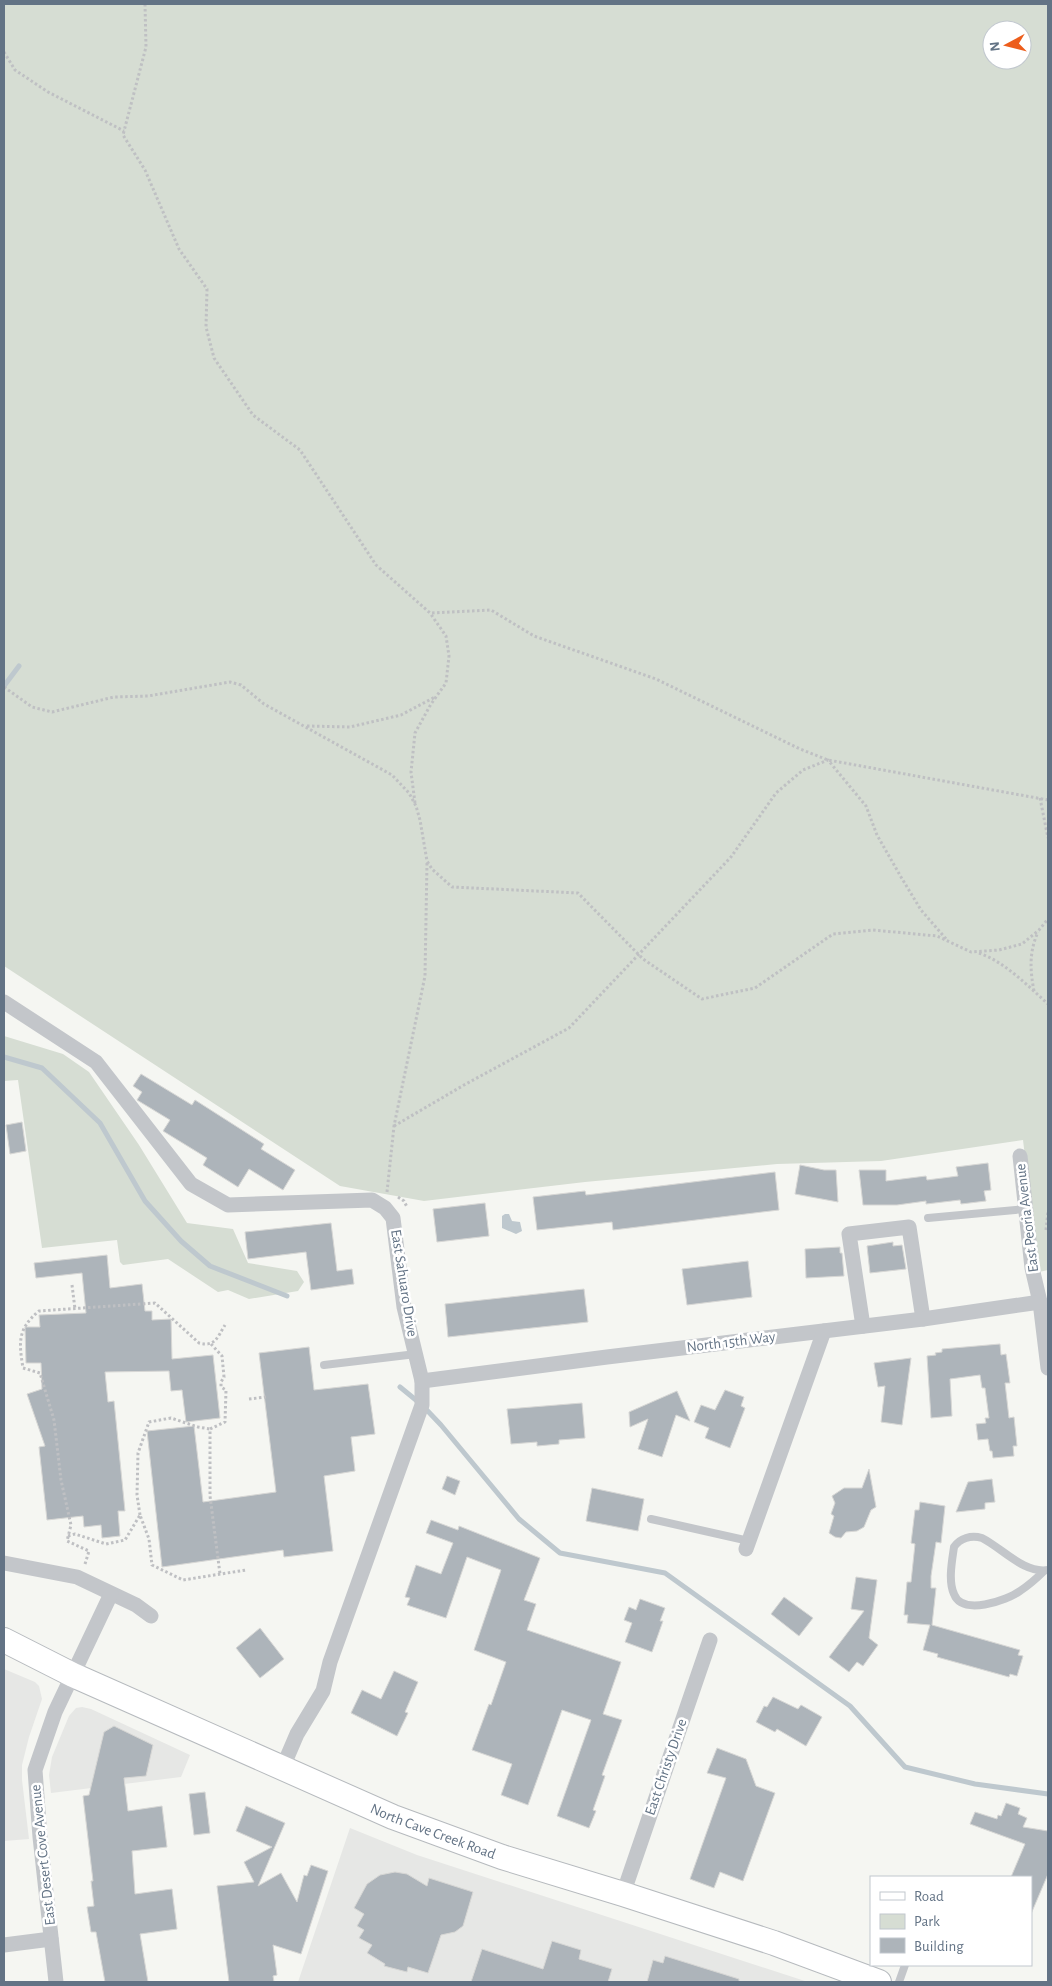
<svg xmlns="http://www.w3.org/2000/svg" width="1052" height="1986" font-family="'Alegreya Sans',sans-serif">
<rect width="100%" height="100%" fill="#f5f6f2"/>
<!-- built -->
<g fill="#e6e7e5">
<polygon points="4,1669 35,1682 39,1686 42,1699 29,1737 22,1765 22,1780 29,1839 4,1841"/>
<polygon points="82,1707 91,1709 190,1755 181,1777 51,1793 49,1775 52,1757 69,1716 76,1708"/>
<polygon points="350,1828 417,1855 808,1982 298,1982"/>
</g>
<!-- green -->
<g fill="#d6ddd3" fill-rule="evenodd">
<path d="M 4,4 L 1048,4 L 1048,1270 L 1039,1272 L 1023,1140 L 881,1161 L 777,1164 L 585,1182 L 424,1201 L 340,1186 L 4,966 ZM 992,30 L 1022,30 L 1022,60 L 992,60 Z"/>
<polygon points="4,1036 63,1054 89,1072 139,1145 187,1223 233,1229 248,1263 297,1271 304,1282 298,1291 249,1299 228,1290 218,1292 168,1259 123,1265 120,1262 117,1240 42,1248 18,1080 4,1081"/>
</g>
<!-- water -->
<polygon fill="#bec8ce" points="505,1214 509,1214 512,1221 520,1222 522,1231 516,1234 502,1228 502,1216"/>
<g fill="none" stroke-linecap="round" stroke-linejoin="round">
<!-- stream -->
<g stroke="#bec8ce" stroke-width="5">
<polyline points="4,686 19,666"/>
<polyline points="4,1057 42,1068 100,1123 145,1201 181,1241 210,1266 287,1296"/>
<polyline points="400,1387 422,1405 441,1425 519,1519 560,1553 665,1573 850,1706 905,1767 975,1784 1048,1794"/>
</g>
</g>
<!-- building -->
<g fill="#adb4ba" stroke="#d7d7d5">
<polygon points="141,1074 192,1105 195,1100 264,1144 261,1149 295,1170 283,1190 249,1169 238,1187 203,1165 207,1158 163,1131 170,1120 137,1100 142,1092 133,1086"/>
<polygon points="22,1122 26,1151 10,1154 6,1125"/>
<polygon points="988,1163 991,1190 984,1191 986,1201 961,1204 960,1200 926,1204 926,1201 897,1205 863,1205 859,1170 886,1170 886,1181 926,1176 927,1180 958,1176 956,1167"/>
<polygon points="800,1165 824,1170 836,1170 838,1202 795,1194"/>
<polygon points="775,1172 779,1210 613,1230 612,1222 537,1230 533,1197 585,1191 586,1195"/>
<polygon points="485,1203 489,1236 437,1242 433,1209"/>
<polygon points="331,1223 337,1271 352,1269 354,1284 311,1290 306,1252 248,1259 245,1232"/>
<polygon points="893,1242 893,1246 902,1245 906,1269 870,1273 867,1246"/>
<polygon points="840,1247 840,1253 842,1253 844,1276 806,1278 805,1249"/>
<polygon points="107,1255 110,1288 142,1284 145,1311 152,1311 152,1320 171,1319 172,1359 213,1355 220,1418 186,1422 182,1390 171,1391 169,1371 105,1372 108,1402 114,1401 125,1511 118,1511 120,1536 102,1538 101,1525 84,1527 83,1516 47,1520 39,1447 45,1446 27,1394 42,1389 41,1363 26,1363 25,1327 40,1327 39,1315 86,1313 82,1273 36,1278 34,1263"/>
<polygon points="748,1261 752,1297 687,1305 682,1269"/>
<polygon points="584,1289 588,1322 448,1337 445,1304"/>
<polygon points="1000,1344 1001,1355 1006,1354 1010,1383 1005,1383 1009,1418 1014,1417 1017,1446 1013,1446 1014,1456 993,1458 992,1451 990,1451 988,1439 978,1440 976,1424 986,1423 985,1418 989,1418 985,1388 982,1388 980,1375 950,1379 952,1416 931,1418 927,1356 936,1355 935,1353 942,1352 942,1349"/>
<polygon points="309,1347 314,1390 368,1384 375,1434 351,1437 355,1471 324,1476 333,1551 284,1557 283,1550 162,1567 147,1431 194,1426 203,1502 276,1492 259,1353"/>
<polygon points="911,1358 902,1425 881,1422 885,1386 878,1387 874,1363"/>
<polygon points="725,1390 744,1397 741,1406 745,1408 730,1448 705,1438 709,1428 694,1422 701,1405 715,1410"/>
<polygon points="677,1391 690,1421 676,1415 662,1457 638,1449 648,1419 630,1427 629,1412"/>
<polygon points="582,1403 585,1438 559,1440 559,1444 537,1446 537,1442 511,1444 507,1409"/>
<polygon points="869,1469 876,1507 871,1510 864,1527 857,1531 846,1532 841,1538 835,1537 829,1533 834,1516 831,1514 835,1503 832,1496 844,1488 862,1488"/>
<polygon points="447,1476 460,1481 455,1495 442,1489"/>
<polygon points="992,1479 995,1502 985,1503 985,1509 956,1512 968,1482"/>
<polygon points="592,1488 644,1499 638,1531 586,1521"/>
<polygon points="920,1502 945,1506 941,1543 936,1542 931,1576 931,1588 936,1588 932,1625 1020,1650 1018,1655 1023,1656 1017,1676 1010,1674 1009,1677 937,1657 938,1654 923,1650 930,1625 907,1623 908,1615 904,1615 907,1582 911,1582 915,1544 911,1543 915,1510 919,1510"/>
<polygon points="431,1520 458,1530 459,1526 540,1558 524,1600 536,1604 527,1630 621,1662 603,1714 622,1720 602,1775 605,1776 593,1810 596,1811 589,1828 557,1816 591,1720 562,1710 528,1805 501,1795 512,1764 472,1750 489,1704 491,1705 506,1662 474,1650 501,1570 467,1557 446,1618 407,1605 410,1598 405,1597 416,1565 441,1574 453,1543 426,1533"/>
<polygon points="856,1577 877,1580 869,1638 878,1645 863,1666 857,1662 849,1672 829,1657 864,1611 851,1609"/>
<polygon points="784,1597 813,1618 799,1636 771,1614"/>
<polygon points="640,1599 665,1608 660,1621 663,1621 652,1652 625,1642 632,1623 624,1620 629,1607 636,1610"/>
<polygon points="260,1628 284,1659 260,1678 236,1648"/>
<polygon points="394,1671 418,1682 405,1712 408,1713 397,1736 351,1713 362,1690 381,1699"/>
<polygon points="773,1697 798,1709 801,1705 822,1717 806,1746 777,1729 775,1732 756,1722 764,1706 767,1707"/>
<polygon points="114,1726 153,1745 146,1776 124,1778 128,1811 162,1806 167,1847 132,1851 135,1894 172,1889 177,1929 140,1934 148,1982 105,1982 96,1932 91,1932 87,1907 94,1906 91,1881 93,1881 83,1796 89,1795 104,1732"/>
<polygon points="717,1748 746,1759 756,1786 775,1793 743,1881 720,1872 714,1888 690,1879 726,1778 707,1773"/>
<polygon points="205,1792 210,1833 194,1835 189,1794"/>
<polygon points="1006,1803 1020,1808 1018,1814 1027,1818 1023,1827 1048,1831 1048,1874 1031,1914 1031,1877 1011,1877 1025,1844 970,1824 975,1812 997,1819 998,1815 1001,1816"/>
<polygon points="246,1806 285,1823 258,1886 281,1873 297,1902 304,1875 307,1876 311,1865 328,1871 301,1954 273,1945 277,1975 273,1976 274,1982 229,1982 217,1886 254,1882 244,1862 272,1847 236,1831"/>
<polygon points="395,1872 407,1874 427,1886 429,1878 473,1892 463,1926 455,1932 441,1935 428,1973 408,1967 407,1972 384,1966 385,1964 367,1953 372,1945 359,1938 364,1930 357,1926 364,1914 354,1908 367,1884 380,1875"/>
<polygon points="552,1941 581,1950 579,1959 612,1969 608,1982 471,1982 482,1949 543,1969"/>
<polygon points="665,1956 739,1979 739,1982 647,1982 653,1960 663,1963"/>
</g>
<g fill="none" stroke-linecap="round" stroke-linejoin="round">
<!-- primary casing -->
<g stroke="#b6babe" stroke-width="26">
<g id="primary">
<path id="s1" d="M 4,1640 L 73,1675 L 393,1817 L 502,1857 L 623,1894 L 774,1943 L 879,1982"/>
</g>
</g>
<!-- path -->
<g stroke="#bfc0c3" stroke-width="3" stroke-dasharray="2.5 2.5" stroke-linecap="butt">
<polyline points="145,4 146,47 123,135 145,170 179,249 207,289 206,327 214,358 253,415 300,450 376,565 430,613 491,610 534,636 656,679 800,749 828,760 1048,800"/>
<polyline points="4,52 15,70 48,92 124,131"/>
<polyline points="4,687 32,707 52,712 114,697 148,696 230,682 241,685 264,704 392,775 409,793 416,806 420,820 427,861 432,869 452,887 578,893 643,959 702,999 755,988 833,934 873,930 937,936 971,952 999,950 1022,944 1039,930 1048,919"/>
<polyline points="307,726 350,727 401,715 435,697"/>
<polyline points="1040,798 1048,838"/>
<polyline points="415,803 411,772 415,733 431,704 446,683 449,656 446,636 430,613"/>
<path d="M 979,953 C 1005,962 1028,986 1048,1004"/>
<path d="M 1034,991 C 1030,970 1029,952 1038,932"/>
<polyline points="394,1126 464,1085 569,1028 731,857 776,793 803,770 828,760 866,806 877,835 901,877 921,910 947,940"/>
<polyline points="387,1192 394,1126 425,976 427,862"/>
<polyline points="398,1197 404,1201 407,1207"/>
<polyline points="1046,1230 1048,1211"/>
<polyline points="72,1285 75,1309"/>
<polyline points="211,1344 222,1356 224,1377 221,1382 221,1387 226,1390 225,1422 210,1429 210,1496 220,1574"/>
<polyline points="249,1399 266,1397"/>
<polyline points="140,1515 137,1495 138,1453 149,1422 171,1418 198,1427 210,1429"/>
<polyline points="68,1536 75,1534 106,1544 125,1540 140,1515 149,1539 152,1565 183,1580 246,1570"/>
<path d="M 85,1564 L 89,1551 L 67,1541 L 71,1525 L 61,1480 L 54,1420 L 40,1373 L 23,1368 C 19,1343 17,1329 39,1311 L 155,1303 L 199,1343 C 215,1347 217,1338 225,1325"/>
</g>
<!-- lane -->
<g stroke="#c3c6ca" stroke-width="8">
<polyline points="928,1218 1025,1209"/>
<polyline points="324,1365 416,1354"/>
<polyline points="651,1519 749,1541"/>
<path d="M 1044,1571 C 1037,1578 1029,1585 1020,1591 C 1006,1601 962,1616 954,1594 C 948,1581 952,1561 954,1547 C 960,1538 971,1535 982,1538 C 1002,1548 1024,1574 1048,1570"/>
<polyline points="899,1982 905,1965"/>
</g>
<!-- street -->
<g stroke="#c3c6ca" stroke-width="15">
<polyline points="4,1002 96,1062 191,1184 228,1205 372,1200 385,1208 393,1218 404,1307 422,1381 422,1405 330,1662 323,1691 297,1734 282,1769"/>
<polyline points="1020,1156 1032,1268 1040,1302 1048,1368"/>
<polyline points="863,1326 849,1234 909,1227 923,1319"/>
<polyline points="422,1381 607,1357 923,1319 1040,1302"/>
<polyline points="746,1549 824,1331"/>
<polyline points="4,1563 77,1577 136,1605 151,1616"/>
<polyline points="623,1894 710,1640"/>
<polyline points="4,1945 51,1939"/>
<polyline points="56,1982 40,1837 35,1770 55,1712 111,1594"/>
</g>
<!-- primary -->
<use href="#primary" stroke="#fff" stroke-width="24"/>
</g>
<g text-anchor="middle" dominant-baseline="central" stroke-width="5" stroke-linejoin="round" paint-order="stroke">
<!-- street labels -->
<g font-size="15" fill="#637385" stroke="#fff">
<text transform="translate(1027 1218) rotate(-97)">East Peoria Avenue</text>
<text transform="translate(404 1283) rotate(81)">East Sahuaro Drive</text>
<text transform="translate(731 1342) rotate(-7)">North 15th Way</text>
<text transform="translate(666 1767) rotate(-71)">East Christy Drive</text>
<text stroke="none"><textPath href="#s1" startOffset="470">North Cave Creek Road</textPath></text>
<text transform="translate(43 1855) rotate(-96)">East Desert Cove Avenue</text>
</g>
</g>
<!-- border -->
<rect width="1052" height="1986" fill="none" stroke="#637385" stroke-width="10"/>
<!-- legend -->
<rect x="870" y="1876" width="162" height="90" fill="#ffffff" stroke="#c1c7ce"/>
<rect x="880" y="1892" width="25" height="8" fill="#ffffff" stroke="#c1c7ce"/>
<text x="914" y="1901" font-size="15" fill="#637385">Road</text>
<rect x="880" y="1914" width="25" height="15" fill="#d6ddd3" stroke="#c1c7ce"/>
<text x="914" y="1926" font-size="15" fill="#637385">Park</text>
<rect x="880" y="1938" width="25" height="15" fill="#adb4ba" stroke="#c1c7ce"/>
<text x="914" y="1951" font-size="15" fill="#637385">Building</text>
<!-- north arrow -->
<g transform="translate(1007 45) rotate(263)"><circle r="24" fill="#ffffff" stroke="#c1c7ce"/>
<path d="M0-4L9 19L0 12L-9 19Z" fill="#ed5d1b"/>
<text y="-8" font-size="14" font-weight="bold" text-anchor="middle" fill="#637385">N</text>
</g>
</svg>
